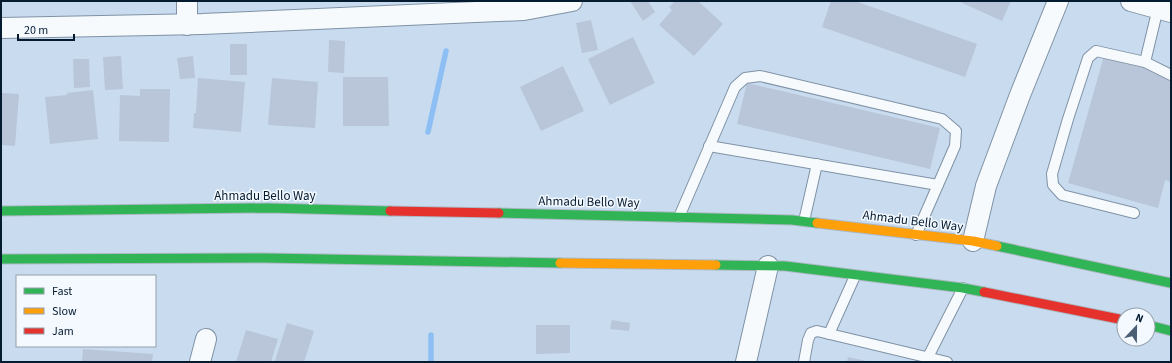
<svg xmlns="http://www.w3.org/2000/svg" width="1172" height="363" font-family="'Source Sans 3',sans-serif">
<rect width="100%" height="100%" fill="#c9dcef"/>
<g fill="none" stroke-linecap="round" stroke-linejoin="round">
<!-- stream -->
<g stroke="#8dbff4" stroke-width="5.5">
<polyline points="428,132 446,51"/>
<polyline points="431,362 431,335"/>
</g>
</g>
<!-- building -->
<g fill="#b9c5d9">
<polygon points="630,1 648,1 655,12 643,21"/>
<polygon points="675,1 698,1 723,24 694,56 659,25 672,10 669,7"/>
<polygon points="831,1 855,1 977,44 965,77 822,27"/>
<polygon points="958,1 1011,1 1002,21"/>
<polygon points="591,20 598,50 582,53 576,23"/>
<polygon points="633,37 655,83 610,105 588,59"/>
<polygon points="329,40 345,41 344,73 328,72"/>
<rect x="230" y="44" width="17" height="31"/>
<polygon points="121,56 123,89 105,90 103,57"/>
<polygon points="193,56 195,78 180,79 177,58"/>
<polygon points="1104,56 1171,75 1171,182 1165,180 1158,208 1068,183"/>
<polygon points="73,59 89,59 90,87 74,88"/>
<polygon points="563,66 584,111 541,131 520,87"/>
<polygon points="343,77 388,77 389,126 343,126"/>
<polygon points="198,78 245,82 241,132 193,128 194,113 196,113"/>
<polygon points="272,78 318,82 315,128 268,125"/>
<polygon points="747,83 940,128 930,169 737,124"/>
<polygon points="140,89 170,89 169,142 119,141 120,95 140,96"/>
<polygon points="93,90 98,139 50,144 45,97 67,95 67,93"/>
<polygon points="1,93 19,94 15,146 1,145"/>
<polygon points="612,320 630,323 629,331 610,329"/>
<polygon points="287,323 314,331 304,362 275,361"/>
<polygon points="536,325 570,325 570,353 536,354"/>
<polygon points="246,330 278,339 271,362 236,362"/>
<polygon points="83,349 153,354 152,362 82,362"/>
<polygon points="848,357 866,361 866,362 847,362"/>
</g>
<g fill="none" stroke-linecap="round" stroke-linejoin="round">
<!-- lane casing -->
<g stroke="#7f92a5" stroke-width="12">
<g id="lane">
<polyline points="1145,62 1158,8"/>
<polyline points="709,146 938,185"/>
<polyline points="1134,213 1062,195 1053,185 1052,174 1068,119 1088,58 1096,51 1145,62 1171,75"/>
<polyline points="679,217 735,87 745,78 760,76 942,119 956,131 955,146 916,235"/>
<polyline points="804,221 817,164"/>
<polyline points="829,334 855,276"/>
<polyline points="928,357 963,288"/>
<polyline points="804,362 808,340 811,333 817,331 947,362"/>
</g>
</g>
<!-- street casing -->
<g stroke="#7f92a5" stroke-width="22">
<g id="street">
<polyline points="1131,1 1171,12"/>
<polyline points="187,25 187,1"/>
<polyline points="1,28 202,24 524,10 572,1"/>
<polyline points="973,241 986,186 1020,95 1058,1"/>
<polyline points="200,362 206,339"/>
<polyline points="746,362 768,266"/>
</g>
</g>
<!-- fast casing -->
<g stroke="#acb8c4" stroke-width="11">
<g id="fast">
<polyline points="1,211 267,208 390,211"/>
<polyline points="499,213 792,220 817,223"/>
<polyline points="997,246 1171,283"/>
<polyline points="1,259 264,258 560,263"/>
<polyline points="716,265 785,266 963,288 984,292"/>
<polyline points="1148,325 1171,331"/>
</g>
</g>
<!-- slow casing -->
<g stroke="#acb8c4" stroke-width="11">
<g id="slow">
<polyline points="817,223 973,241 997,246"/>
<polyline points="560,263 716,265"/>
</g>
</g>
<!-- jam casing -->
<g stroke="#acb8c4" stroke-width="11">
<g id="jam">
<polyline points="390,211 499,213"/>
<polyline points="984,292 1124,320"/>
</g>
</g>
<!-- lane -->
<use href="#lane" stroke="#f7fafd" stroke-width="10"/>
<!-- street -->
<use href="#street" stroke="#f7fafd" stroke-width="20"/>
<!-- fast -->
<use href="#fast" stroke="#30b455" stroke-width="9"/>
<!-- slow -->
<use href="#slow" stroke="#ff9f0a" stroke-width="9"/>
<!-- jam -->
<use href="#jam" stroke="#e5322d" stroke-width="9"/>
</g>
<g text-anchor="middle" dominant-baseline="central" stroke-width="3" stroke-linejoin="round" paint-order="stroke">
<!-- street labels -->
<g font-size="13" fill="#051b30" stroke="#f3f9ff">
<text x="265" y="196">Ahmadu Bello Way</text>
<text transform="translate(589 202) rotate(1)">Ahmadu Bello Way</text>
<text transform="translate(913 221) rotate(7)">Ahmadu Bello Way</text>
</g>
</g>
<!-- border -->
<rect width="1172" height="363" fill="none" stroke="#051b30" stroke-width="4"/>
<!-- legend -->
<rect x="16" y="275" width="140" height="72" fill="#f3f9ff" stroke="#94a0ac"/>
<rect x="24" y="288" width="20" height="6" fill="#30b455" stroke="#94a0ac"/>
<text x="52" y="295" font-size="12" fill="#051b30">Fast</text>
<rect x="24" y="308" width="20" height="6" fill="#ff9f0a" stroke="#94a0ac"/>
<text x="52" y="315" font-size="12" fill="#051b30">Slow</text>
<rect x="24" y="328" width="20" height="6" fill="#e5322d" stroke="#94a0ac"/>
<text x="52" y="335" font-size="12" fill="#051b30">Jam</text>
<!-- north arrow -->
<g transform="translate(1136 327) rotate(22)"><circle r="19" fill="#f3f9ff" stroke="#94a0ac"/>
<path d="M0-3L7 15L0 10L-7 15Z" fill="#4a5f73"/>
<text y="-6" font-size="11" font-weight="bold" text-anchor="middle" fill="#051b30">N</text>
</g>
<!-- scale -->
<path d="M18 34v6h56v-6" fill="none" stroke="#051b30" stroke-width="2"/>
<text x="24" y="34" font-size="12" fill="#051b30" stroke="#f3f9ff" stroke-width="3" paint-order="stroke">20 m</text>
</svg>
